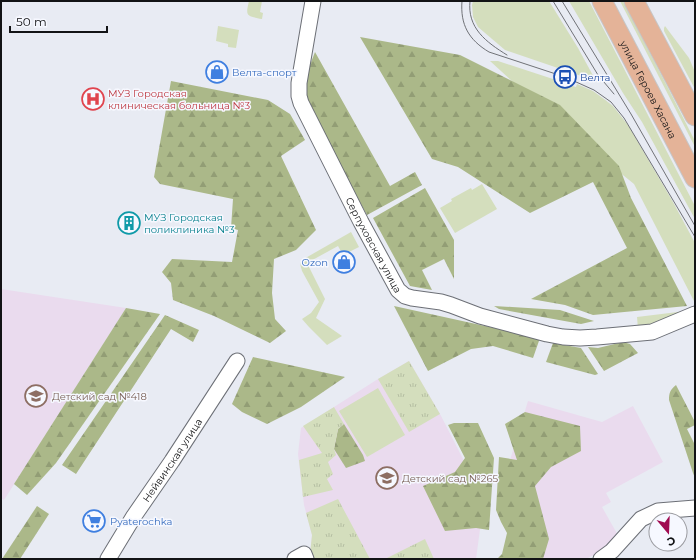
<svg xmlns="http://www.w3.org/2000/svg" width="696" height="560" font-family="Montserrat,sans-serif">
<defs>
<pattern id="forest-firs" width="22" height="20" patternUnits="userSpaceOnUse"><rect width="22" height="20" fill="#abb889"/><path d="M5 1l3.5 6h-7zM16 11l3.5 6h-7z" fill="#929d75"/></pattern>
<pattern id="park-tufts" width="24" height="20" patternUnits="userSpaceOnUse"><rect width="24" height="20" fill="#d4debd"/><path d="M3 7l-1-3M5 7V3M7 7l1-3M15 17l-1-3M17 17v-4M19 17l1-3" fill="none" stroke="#b5bea2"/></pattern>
</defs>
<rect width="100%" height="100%" fill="#e8ebf3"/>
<!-- education -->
<g fill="#eadbee">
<polygon points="1,289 126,308 4,500 1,498"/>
<polygon points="409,361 440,414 484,500 476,559 311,559 310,554 312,535 304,505 298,454 301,428 378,379"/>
<polygon points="528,401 602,422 633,406 663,462 606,493 611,502 602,507 619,537 615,544 586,559 526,559 497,503"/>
</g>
<!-- green -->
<g fill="#d4debd">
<path d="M 249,1 L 262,1 L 260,12 L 263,13 L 262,19 C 247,16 245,17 249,1 Z"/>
<polygon points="473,1 549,1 578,48 596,81 505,50 478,27 473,17 472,5"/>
<polygon points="569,1 589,1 695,206 695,219 642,122 623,93"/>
<polygon points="620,1 623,1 667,86 695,141 695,147"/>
<polygon points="218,26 239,30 236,48 228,47 228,44 216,41"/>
<polygon points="665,26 689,58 695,72 695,89 664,31 664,28"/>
<polygon points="490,61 498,61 556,80 555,84 568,88 569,85 576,87 577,84 593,91 604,99 613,106 628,125 673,202 695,243 695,303 634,184 618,171 590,152"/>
<polygon points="482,184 497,209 455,233 440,208 452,201 451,199 471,188 472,190"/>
<path d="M 351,232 L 359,247 L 343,255 L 338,246 L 307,263 L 325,299 L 316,318 L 342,336 L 327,345 L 309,327 L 302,319 L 311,313 L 319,302 L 302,271 C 301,267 299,264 302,260 Z"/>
<polygon points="686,311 676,318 638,329 637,317"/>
<polygon points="378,388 405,435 367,457 339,411"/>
</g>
<!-- forest -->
<g fill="url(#forest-firs)">
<polygon points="360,37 460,55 560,105 619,166 631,198 687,306 593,315 565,305 531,299 627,248 593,182 530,213 458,167 432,159"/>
<polygon points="315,52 390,186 415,172 422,185 367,215 317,125 307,98 306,84 308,70"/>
<polygon points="171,81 268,100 290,114 305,140 281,156 316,230 296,250 274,259 272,293 275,319 286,331 270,343 214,316 173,300 171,283 162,272 172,259 232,262 238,230 231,228 233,199 160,184 154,177"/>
<polygon points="425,188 454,240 454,279 444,259 422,270 432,290 410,286 373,218"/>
<polygon points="394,306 540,338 533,358 493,346 471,349 428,371"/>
<polygon points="494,306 560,310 594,321 581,324 499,309"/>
<polygon points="126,308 160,314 56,463 27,495 14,484"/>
<polygon points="165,315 199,330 193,342 171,329 76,474 62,465"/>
<polygon points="623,342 630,344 638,353 604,371 588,347 598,348"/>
<polygon points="553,343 581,348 598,374 595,375 546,362"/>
<polygon points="253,357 345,377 301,407 267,424 242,412 232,404"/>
<path d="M 676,385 L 695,422 L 695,425 L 687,429 L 695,445 L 695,478 L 693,473 L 669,400 C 669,393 670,390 676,385 Z"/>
<polygon points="525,412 580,426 581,451 551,467 535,486 549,539 543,559 497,559 502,554 507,533 501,522 496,510 499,457 517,460 505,424"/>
<polygon points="454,423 478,423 494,458 489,530 476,528 445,531 423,486 455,472 465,458 448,425"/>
<polygon points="344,424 363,455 365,461 346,468 334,449 338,429"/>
<polygon points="37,506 49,514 20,559 2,559"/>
</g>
<!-- park -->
<g fill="url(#park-tufts)">
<polygon points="409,361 440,414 409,432 378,379"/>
<polygon points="334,407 344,424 338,429 334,449 336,455 328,462 333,474 327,479 333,490 303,497 299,460 322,453 303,426"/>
<polygon points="338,499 370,559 311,559 310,554 312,535 306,513"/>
<polygon points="425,539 434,559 385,559"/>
</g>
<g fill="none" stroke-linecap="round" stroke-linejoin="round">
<!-- minor casing -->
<g stroke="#6c6f76" stroke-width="17">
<g id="minor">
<path id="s1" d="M 313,1 L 299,83 L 299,96 L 301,103 L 361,222 L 398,290 L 405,296 L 412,298 L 441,302 L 451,305 L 480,316 L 547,334 L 563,337 L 580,338 L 597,337 L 652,332 L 695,314"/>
<path id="s2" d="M 108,559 L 134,516 L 172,461 L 237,361"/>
<polyline points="295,559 304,554 306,559"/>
<polyline points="601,559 612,551 641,519 658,511 695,508"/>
</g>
</g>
<!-- major casing -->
<g stroke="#c6c6c7" stroke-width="21">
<g id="major">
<path id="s3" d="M 602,1 L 695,178"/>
<polyline points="634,1 695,116"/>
</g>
</g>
<!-- minor -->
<use href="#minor" stroke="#fff" stroke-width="15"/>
<!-- major -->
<use href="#major" stroke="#e4b398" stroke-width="19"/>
<!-- tram -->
<g stroke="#707277" stroke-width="1">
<path d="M 462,1 C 460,25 469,40 489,52 L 565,77 L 594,90 L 611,102 L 624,118 L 695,237"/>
<path d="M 470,1 C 467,28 486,42 507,55"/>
<polyline points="553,1 598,75 614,94"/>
<polyline points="562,1 631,114 695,226"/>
</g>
</g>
<!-- icons -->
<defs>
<g id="shop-ring" transform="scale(1.15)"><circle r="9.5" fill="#f6f8ff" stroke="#3f7fe0" stroke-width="1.5"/><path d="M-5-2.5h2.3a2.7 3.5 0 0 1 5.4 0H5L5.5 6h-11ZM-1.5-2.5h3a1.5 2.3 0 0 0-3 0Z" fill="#3f7fe0"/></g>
<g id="bus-ring" transform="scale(1.15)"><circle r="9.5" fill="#f6f8ff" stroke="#1a4fb4" stroke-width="1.5"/><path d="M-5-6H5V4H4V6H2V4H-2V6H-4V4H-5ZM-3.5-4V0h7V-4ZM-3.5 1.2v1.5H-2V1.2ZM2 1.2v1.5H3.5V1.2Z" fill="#1a4fb4"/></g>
<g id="hospital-ring" transform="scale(1.15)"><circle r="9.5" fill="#f6f8ff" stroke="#e0444e" stroke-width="1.5"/><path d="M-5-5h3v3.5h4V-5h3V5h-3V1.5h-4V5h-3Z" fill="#e0444e"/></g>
<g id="building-ring" transform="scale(1.15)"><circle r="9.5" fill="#f6f8ff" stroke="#0f9aa8" stroke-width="1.5"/><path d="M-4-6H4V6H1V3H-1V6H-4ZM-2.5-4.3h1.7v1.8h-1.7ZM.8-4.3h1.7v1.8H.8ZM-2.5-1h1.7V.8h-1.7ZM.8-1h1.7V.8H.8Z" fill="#0f9aa8"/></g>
<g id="school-ring" transform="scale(1.15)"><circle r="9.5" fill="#f6f8ff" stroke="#8d6e63" stroke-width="1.5"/><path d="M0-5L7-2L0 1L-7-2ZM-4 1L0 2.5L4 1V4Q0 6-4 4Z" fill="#8d6e63"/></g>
<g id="supermarket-ring" transform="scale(1.15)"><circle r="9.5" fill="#f6f8ff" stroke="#3f7fe0" stroke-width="1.5"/><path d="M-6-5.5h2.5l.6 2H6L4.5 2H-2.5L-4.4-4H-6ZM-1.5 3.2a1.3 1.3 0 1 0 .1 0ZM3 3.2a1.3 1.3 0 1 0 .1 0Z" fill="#3f7fe0"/></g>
</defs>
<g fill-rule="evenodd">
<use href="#shop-ring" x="217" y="72"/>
<use href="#bus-ring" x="565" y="77"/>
<use href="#hospital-ring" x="93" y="99"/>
<use href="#building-ring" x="129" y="223"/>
<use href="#shop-ring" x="344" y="262"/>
<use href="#school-ring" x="36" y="396"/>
<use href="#school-ring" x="387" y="478"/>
<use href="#supermarket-ring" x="94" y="521"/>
</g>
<g text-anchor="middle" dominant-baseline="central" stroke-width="3" stroke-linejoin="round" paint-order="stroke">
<!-- shop labels -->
<g font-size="10" fill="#366cbe" stroke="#f6f8ff" text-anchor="start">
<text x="232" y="72">Велта-спорт</text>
<text x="328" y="262" text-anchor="end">Ozon</text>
<text x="110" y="521">Pyaterochka</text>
</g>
<!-- transit labels -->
<g font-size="10" fill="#164399" stroke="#f6f8ff" text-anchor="start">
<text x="580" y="77">Велта</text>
</g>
<!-- street labels -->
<g font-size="10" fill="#121315" stroke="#f6f8ff">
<text stroke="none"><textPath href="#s3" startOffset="100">улица Героев Хасана</textPath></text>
<text stroke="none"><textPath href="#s1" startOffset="263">Серпуховская улица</textPath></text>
<text stroke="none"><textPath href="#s2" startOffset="118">Нейвинская улица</textPath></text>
</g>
<!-- health labels -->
<g font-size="10" fill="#be3a42" stroke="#f6f8ff" text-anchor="start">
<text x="108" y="93">МУЗ Городская<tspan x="108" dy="12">клиническая больница №3</tspan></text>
</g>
<!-- culture labels -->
<g font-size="10" fill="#0d838f" stroke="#f6f8ff" text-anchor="start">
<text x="144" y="217">МУЗ Городская<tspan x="144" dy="12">поликлиника №3</tspan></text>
</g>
<!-- education labels -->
<g font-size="10" fill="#785e54" stroke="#f6f8ff" text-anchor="start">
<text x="52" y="396">Детский сад №418</text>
<text x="402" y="478">Детский сад №265</text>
</g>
</g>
<!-- border -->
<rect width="696" height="560" fill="none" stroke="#121315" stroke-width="4"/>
<!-- north arrow -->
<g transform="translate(668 532) rotate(161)"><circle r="19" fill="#f6f8ff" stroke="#9b9ca1"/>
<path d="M0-3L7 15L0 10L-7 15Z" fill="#a00b51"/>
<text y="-6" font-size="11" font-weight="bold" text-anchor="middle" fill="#121315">С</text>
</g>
<!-- scale -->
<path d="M10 26v6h97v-6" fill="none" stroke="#121315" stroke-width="2"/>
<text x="16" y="26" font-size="12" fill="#121315" stroke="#f6f8ff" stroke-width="3" paint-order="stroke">50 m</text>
</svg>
